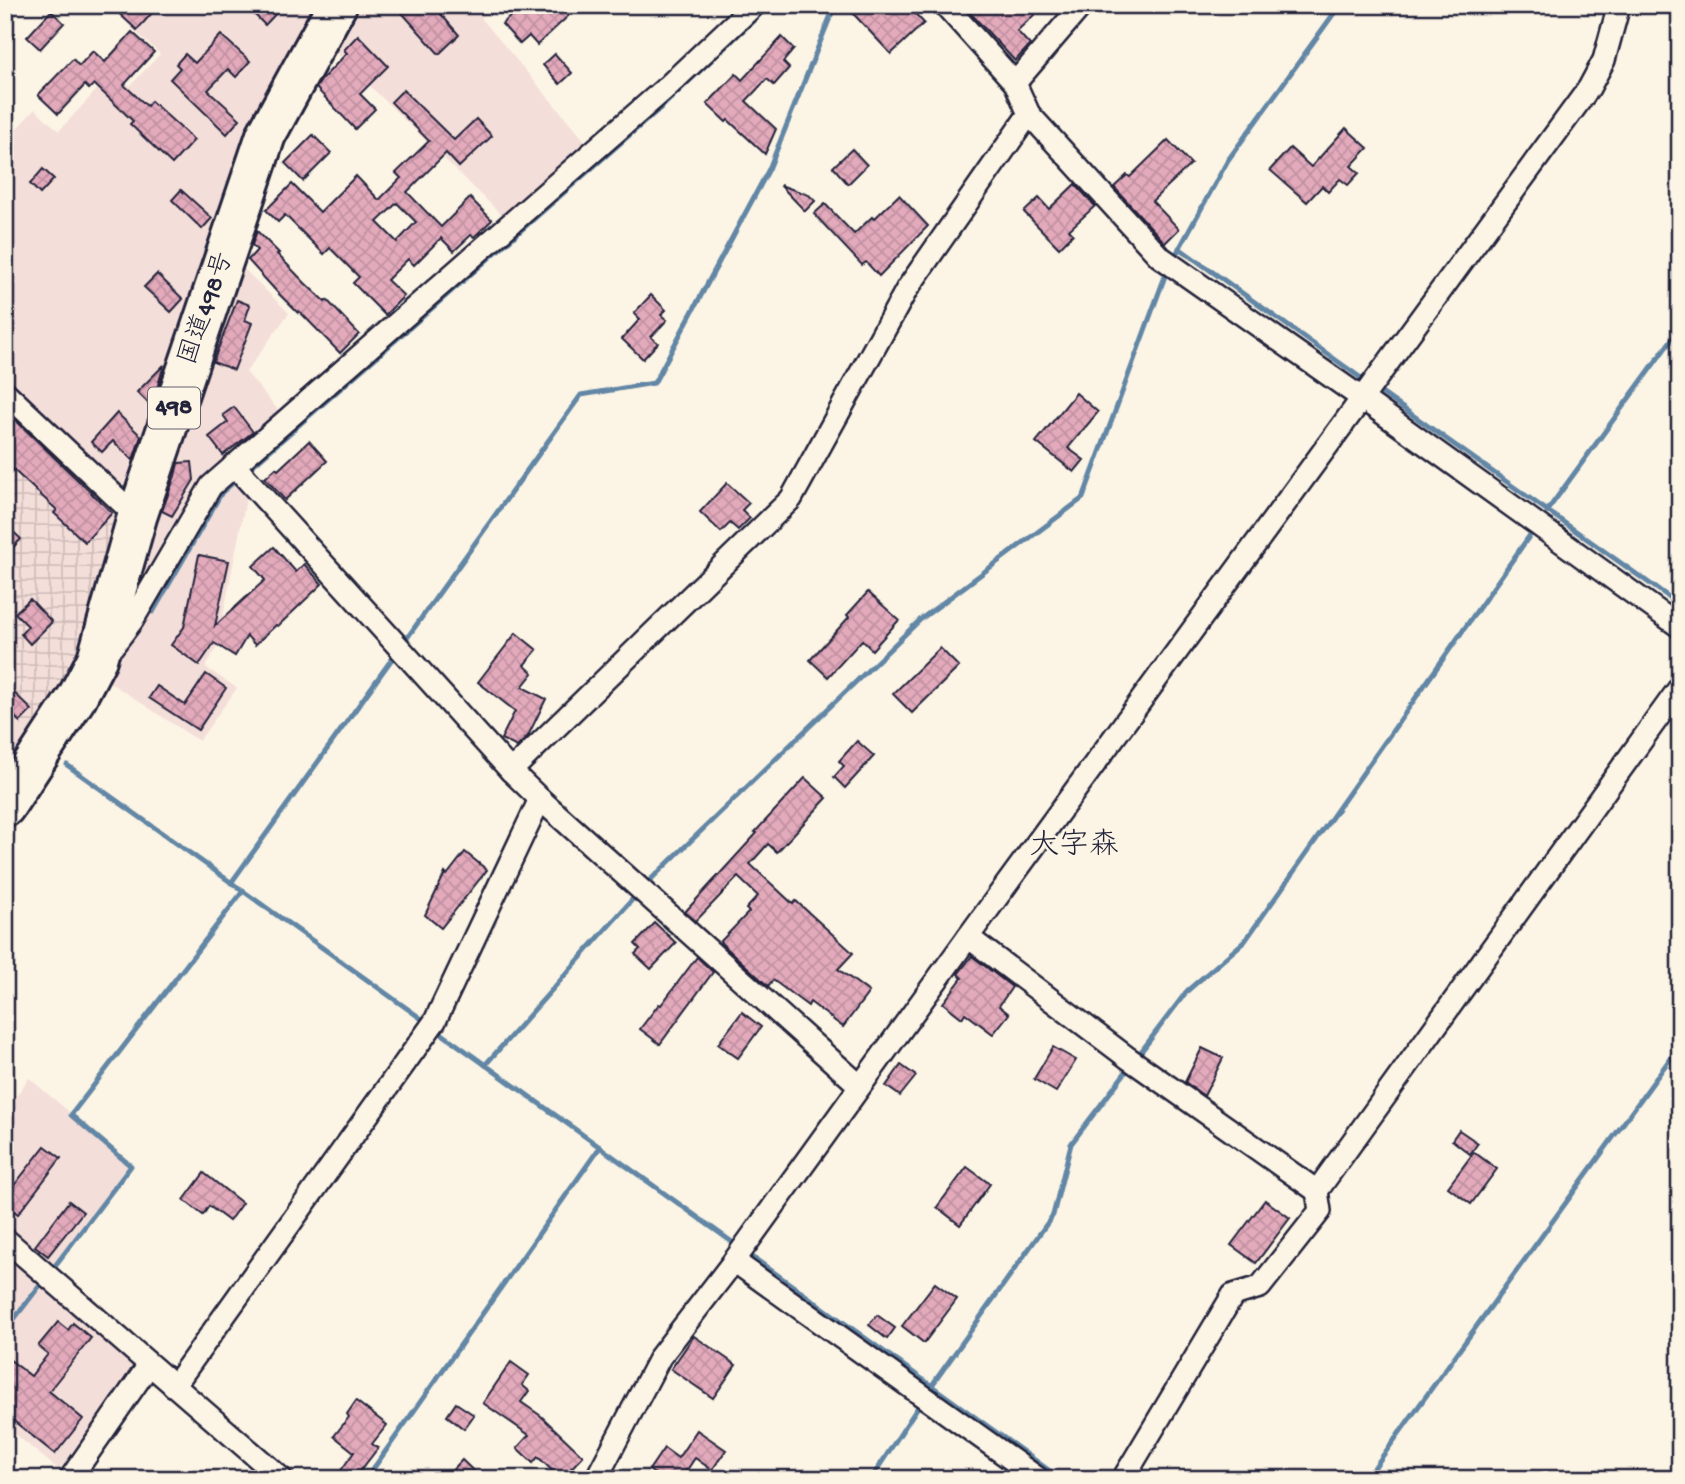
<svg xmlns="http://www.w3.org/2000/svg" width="1685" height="1484" font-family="'Gochi Hand','Klee One',sans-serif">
<defs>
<pattern id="industrial-grid" width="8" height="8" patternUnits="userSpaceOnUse" patternTransform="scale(1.75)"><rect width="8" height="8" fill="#f4ded9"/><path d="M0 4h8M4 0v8" fill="none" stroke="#d1bebb"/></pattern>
<pattern id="building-cross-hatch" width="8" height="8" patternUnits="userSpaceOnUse" patternTransform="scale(1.75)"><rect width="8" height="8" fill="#e3aabc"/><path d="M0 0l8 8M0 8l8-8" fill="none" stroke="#c292a2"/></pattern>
</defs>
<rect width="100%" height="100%" fill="#fcf5e5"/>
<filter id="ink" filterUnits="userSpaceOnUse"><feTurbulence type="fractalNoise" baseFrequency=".0143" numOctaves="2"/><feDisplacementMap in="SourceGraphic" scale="14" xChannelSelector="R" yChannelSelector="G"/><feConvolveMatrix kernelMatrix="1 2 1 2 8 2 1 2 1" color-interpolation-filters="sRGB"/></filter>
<g filter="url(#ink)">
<!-- built -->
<g fill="#f4ded9">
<polygon points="107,5 315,5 248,130 222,199 126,499 5,385 5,141 35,109 59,131 114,71 130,86 160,54"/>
<polygon points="350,5 495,5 481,18 592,149 509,222 328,45"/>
<polygon points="235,260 289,313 246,372 283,416 228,467 248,489 217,647 205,667 237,688 199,741 103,678"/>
<polygon points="5,711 32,736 5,778"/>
<polygon points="29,1078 130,1163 51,1267 147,1350 59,1470 5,1426 5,1112"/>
</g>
<!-- industrial -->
<polygon fill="url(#industrial-grid)" points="5,402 122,514 74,668 32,736 5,711"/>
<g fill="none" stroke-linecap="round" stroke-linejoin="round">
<!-- stream -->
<g stroke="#6286a5" stroke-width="5">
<polyline points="1179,248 1368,383"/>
<polyline points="1173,260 1228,160 1340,5"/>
<polyline points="1376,389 1680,605"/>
<polyline points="252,466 666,103 770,5"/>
<polyline points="1547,511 1680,328"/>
<polyline points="153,612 222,492 235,481"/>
<polyline points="407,638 581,395 654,383 769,169 835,5"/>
<polyline points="67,765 426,1022"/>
<polyline points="231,883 394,656"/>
<polyline points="645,885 921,619 1083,498 1168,268"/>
<polyline points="434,1028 739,1247"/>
<polyline points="1137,1057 1187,991 1245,941 1530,535"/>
<polyline points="485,1065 639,892"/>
<polyline points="747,1253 1061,1479"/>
<polyline points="54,1267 131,1166 71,1115 243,891"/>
<polyline points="5,1331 41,1284"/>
<polyline points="930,1388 1053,1215 1071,1144 1131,1065"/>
<polyline points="366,1479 600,1147"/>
<polyline points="871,1479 921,1402"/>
<polyline points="1366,1479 1680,1045"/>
</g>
</g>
<!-- building -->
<g fill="url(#building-cross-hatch)" stroke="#22223b" stroke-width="2" fill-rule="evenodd">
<polygon points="110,5 159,5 137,30"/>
<polygon points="245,5 284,5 265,25"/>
<polygon points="395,5 433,5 459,35 439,54"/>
<polygon points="523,5 580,5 537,45 529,36 520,44 502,24"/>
<polygon points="845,5 907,5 924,23 891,54"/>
<polygon points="963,5 1027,5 1035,14 1017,31 1030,45 1015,61"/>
<polygon points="51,11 64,23 40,49 27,37"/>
<polygon points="132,32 154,52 124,85 147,106 151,101 194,140 172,164 130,124 133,121 94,84 89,89 85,85 58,114 38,95 73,59 79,66 93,51 105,62"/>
<polygon points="221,35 250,61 236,77 228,69 208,90 240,119 227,134 170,79 180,68 176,64 185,54 195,63"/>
<polygon points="358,35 388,66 360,94 375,109 355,129 316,88 322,79 347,53 344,50"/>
<polygon points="782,37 794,49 783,62 789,68 774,85 767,79 746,101 776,129 765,154 728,120 726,122 707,104 736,74 742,80"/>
<polygon points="555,54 572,73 560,84 543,65"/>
<path d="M 403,90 L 454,140 L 476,119 L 492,136 L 459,167 L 446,153 L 407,192 L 441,227 L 470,198 L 492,220 L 474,237 L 471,235 L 454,251 L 441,238 L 414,265 L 408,259 L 387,280 L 404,296 L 385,315 L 353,283 L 359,277 L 330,248 L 324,254 L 285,215 L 278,222 L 266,210 L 292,184 L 320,212 L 356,176 L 379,200 L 401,178 L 396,173 L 429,141 L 391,102 ZM 397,203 L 416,222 L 397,242 L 377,222 Z"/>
<polygon points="1346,128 1368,148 1351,166 1359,173 1348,185 1340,179 1328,192 1322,186 1307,202 1270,170 1290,148 1311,167"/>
<polygon points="313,135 331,153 303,181 285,163"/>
<polygon points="1168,140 1191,164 1152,201 1179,229 1165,243 1114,187 1127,175 1130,177"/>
<polygon points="852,149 867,165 848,184 833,167"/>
<polygon points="43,169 54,179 40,194 30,184"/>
<polygon points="1075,184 1095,206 1069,230 1073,234 1059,248 1024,212 1039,198 1049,209"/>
<polygon points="780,185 809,195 815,201 805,211"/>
<polygon points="181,190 212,218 202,229 172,200"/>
<polygon points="899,195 928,226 879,276 866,262 862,265 814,214 825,204 854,234 872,217 874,219"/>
<polygon points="257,231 279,253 277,254 305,283 325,302 327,300 359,334 340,353 299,311 298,313 277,292 248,260 257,250 252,245"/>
<polygon points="157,274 183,299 171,312 144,287"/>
<polygon points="651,295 666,310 661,315 667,320 651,337 658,343 643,359 622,339 640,319 634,313"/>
<polygon points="237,300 250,305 245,320 252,323 234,370 213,362"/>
<polygon points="164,365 155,395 151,406 137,392"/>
<polygon points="1076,393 1098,412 1068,448 1084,460 1074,472 1036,442"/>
<polygon points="234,407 253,432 223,455 209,437 228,422 223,415"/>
<polygon points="5,410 112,513 85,542 54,513 57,510 5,462"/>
<polygon points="117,413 141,436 133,460 113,441 102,452 91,442"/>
<polygon points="309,441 327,461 285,500 265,478 276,468 278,470"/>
<polygon points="192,462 194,480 172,516 162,511 175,476 178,463"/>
<polygon points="727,483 749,503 742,510 750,518 738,530 730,523 721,532 700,512"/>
<polygon points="5,524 21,539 5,556"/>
<polygon points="274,547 296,572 304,564 322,584 278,626 276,625 255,645 247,636 235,656 214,643 199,665 171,645 184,627 199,555 229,561 215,626 265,580 253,566"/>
<polygon points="868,592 899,620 872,650 862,640 828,677 810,660 849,617 847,615"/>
<polygon points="30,599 52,622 30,644 21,634 28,626 15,613"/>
<polygon points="516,633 537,650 524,665 533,673 522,687 546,699 528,736 517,747 501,739 515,711 478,682"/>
<polygon points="940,648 959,667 912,713 893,694"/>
<polygon points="206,674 226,688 198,730 149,698 157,686 185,705"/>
<polygon points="5,684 32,710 20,722 5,708"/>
<polygon points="857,741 874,756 845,788 834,777 844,766 839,761"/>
<polygon points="805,778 827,798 777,852 768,844 750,864 793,904 796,901 853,953 838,969 869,992 843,1027 810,1002 808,1006 773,980 768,986 720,942 749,912 746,909 758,896 738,877 696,921 685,912 757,833 755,832"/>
<polygon points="465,852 487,870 441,928 425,915 445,873 447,875"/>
<polygon points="655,923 676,943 651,969 635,954 640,949 635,944"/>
<polygon points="972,956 1012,987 999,1006 1009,1014 993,1034 965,1013 962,1018 943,1003 962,978 958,974"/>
<polygon points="697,957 713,972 660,1044 640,1029 659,1004 661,1005"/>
<polygon points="742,1012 761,1027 738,1058 718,1044"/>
<polygon points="1053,1047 1076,1060 1056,1092 1034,1079"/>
<polygon points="1202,1048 1223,1058 1204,1096 1185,1082"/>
<polygon points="901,1065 916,1076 900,1096 886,1086"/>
<polygon points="1459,1130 1478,1143 1470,1154 1452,1140"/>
<polygon points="45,1146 61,1158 18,1214 5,1204 5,1197"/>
<polygon points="1474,1152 1497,1169 1471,1204 1448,1187"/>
<polygon points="967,1167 990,1184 960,1225 937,1207"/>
<polygon points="204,1173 242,1203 229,1221 209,1206 203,1215 184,1200"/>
<polygon points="1265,1200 1290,1218 1256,1263 1231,1245"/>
<polygon points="69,1201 83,1212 48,1256 35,1246"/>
<polygon points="935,1283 957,1299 924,1343 902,1326"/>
<polygon points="877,1315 895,1328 887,1339 869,1325"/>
<polygon points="58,1322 68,1330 73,1323 91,1338 49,1391 83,1419 55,1454 5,1414 5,1356 31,1376 48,1354 38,1346"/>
<polygon points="694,1336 736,1365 713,1398 671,1369"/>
<polygon points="511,1362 529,1375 522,1385 529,1391 521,1402 541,1416 583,1456 561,1479 538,1457 533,1463 517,1448 529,1435 483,1403"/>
<polygon points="356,1401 387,1425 372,1444 378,1448 354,1479 335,1479 354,1452 334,1436 349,1417 347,1414"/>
<polygon points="456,1403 474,1415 464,1429 447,1416"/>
<polygon points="697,1430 726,1450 712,1470 695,1458 681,1479 662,1479 649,1470 664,1448 678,1458"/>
<polygon points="462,1460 482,1479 444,1479"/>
</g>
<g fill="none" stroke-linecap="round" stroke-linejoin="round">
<!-- street casing -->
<g stroke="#22223b" stroke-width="26">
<g id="street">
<polyline points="945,5 1015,83 1029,114 1159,256 1363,399 1680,627"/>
<polyline points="1015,83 1082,5"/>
<polyline points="5,392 137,517"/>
<polyline points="234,465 511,771 540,799 860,1086"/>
<polyline points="106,651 113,646 132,621 211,486 668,86 754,5"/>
<polyline points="511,771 791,499 907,289 1029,114"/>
<polyline points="968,937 1128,1058 1317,1191 1320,1211 1260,1287 1233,1295 1123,1479"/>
<polyline points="1317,1191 1680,687"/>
<polyline points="5,1239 282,1479"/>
<polyline points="734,1261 1039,1479"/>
<polyline points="174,1386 435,1021 540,799"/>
<polyline points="70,1479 149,1365"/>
<polyline points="596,1479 660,1357 734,1261 968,937 1589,88 1604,60 1619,5"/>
</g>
</g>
<!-- highway casing -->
<g stroke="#22223b" stroke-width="44">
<polyline id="highway" points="5,807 77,697 97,659 137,517 266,135 337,5"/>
</g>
<!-- street -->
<use href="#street" stroke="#fcf5e5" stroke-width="21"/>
<!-- highway -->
<use href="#highway" stroke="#fcf5e5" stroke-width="38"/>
</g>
</g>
<g text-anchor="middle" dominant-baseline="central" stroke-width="5" stroke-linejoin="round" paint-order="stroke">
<!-- shield labels -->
<rect fill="#fcf5e5" stroke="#63616e" stroke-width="2" x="148" y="387.5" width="52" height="41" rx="5"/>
<g font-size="24" font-weight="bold" fill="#22223b">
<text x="174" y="408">498</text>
</g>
<!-- street labels -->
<g font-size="26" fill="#22223b" stroke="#fcf5e5">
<text transform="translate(208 309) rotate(-71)">国道498号</text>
</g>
<!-- quarter labels -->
<g font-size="30" fill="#22223b" stroke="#fcf5e5">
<text x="1074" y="847">大字森</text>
</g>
</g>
<!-- margin -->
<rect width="1685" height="1484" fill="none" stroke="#fcf5e5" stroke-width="28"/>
<rect x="14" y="14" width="1657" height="1456" fill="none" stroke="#22223b" stroke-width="2.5" filter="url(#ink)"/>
</svg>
